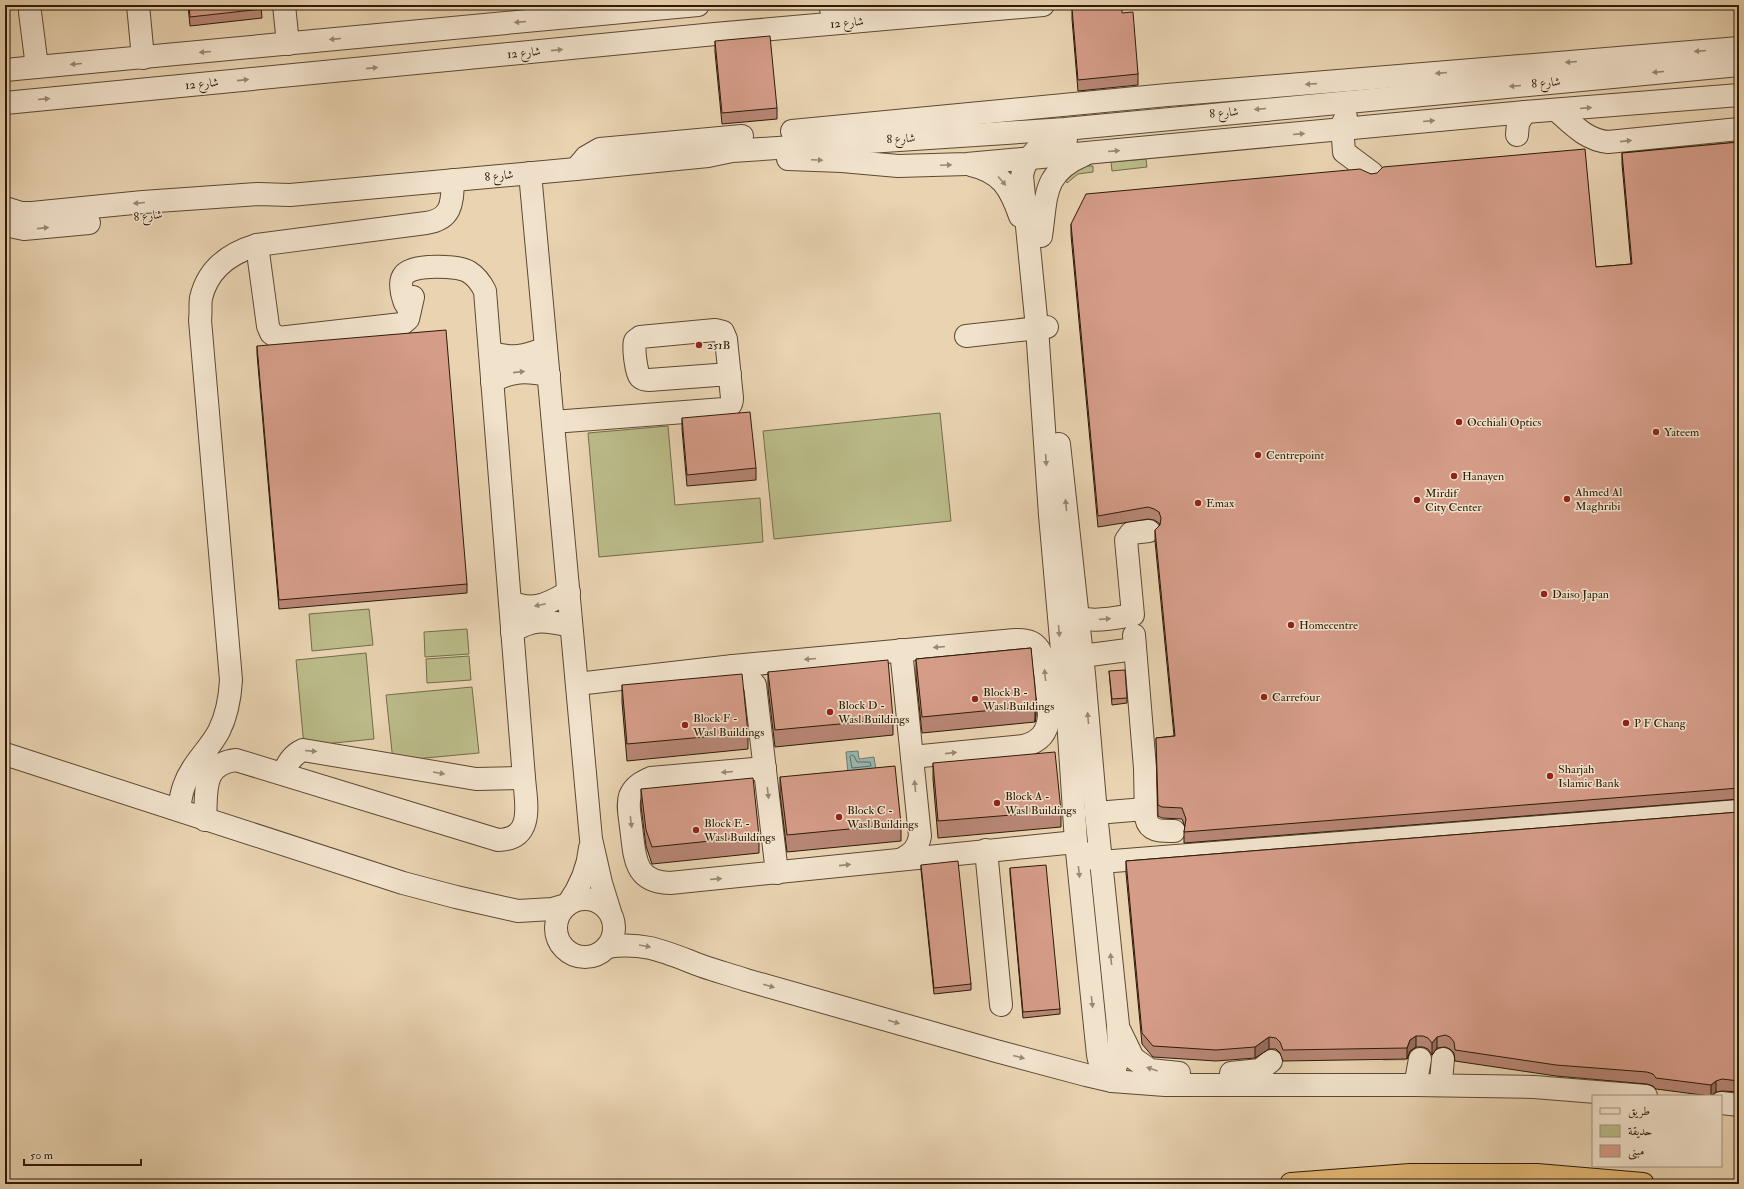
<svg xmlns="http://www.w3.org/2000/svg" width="1744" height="1189" font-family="'IM FELL Double Pica',Amiri,serif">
<rect width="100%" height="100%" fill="#e9d3b1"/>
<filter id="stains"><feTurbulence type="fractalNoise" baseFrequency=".005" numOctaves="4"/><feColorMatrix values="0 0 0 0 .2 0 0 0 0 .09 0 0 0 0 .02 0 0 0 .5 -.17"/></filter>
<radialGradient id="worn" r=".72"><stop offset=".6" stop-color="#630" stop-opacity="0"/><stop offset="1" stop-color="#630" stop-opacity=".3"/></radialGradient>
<!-- green -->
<g fill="#babb89" stroke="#746b48">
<polygon points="1146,159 1147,167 1112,171 1111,162"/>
<polygon points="1083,166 1093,166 1093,172 1078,174 1067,183 1063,177"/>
<polygon points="940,413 951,521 774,539 763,431"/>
<polygon points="668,426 675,505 760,498 763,542 599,557 588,433"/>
<polygon points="369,609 373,645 312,651 309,614"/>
<polygon points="467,629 469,654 425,657 424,632"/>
<polygon points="366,653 374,739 304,746 296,660"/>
<polygon points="469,656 471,680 427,683 426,659"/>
<polygon points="472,687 479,753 393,761 386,695"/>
</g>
<!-- water -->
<polygon fill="#98b7b0" stroke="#6e796c" points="858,751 859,759 874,757 876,770 848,773 846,752"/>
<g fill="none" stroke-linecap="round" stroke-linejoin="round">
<!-- shore -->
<polygon stroke="#63695c" stroke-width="1" points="852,755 854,756 857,762 870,762 871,766 852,768 850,757"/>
<!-- minor-tunnel -->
<polyline stroke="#c4ae8f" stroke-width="22" stroke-dasharray="22 11" stroke-linecap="butt" points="1383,1050 1437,1049 1481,1053"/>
<!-- minor casing -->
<g stroke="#5d4932" stroke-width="24">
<g id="minor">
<polyline points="138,5 143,58"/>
<polyline points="284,5 288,44"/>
<polyline points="831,9 864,5"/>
<polyline points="30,12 37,67"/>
<polyline points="5,70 698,5"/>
<polyline points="5,103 715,34 1043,5"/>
<path d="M 1556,110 C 1572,124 1586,140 1608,142 L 1739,129"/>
<polyline points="1346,117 1342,125 1344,152 1372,173"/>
<polyline points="792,131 1167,95 1739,48"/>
<polyline points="1517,135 1518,123 1525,112"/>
<path d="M 1066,140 C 1046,141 1041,142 1029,159 C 1025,164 1023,169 1022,176 L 1037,328 L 1050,515 L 1068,719 L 1076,842 L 1098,1055 L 1101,1068 L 1107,1079"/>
<polyline points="788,159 842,161 898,166 967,164 1525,112 1739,95"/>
<path d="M 971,165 C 1001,172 1010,187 1020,216"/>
<polyline points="576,169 586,157 600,149 742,136"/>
<polyline points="530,173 591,839 601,883 610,912"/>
<polyline points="5,208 21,213 32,213 143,202 258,194 290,195 576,169 708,156 732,151 1065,129 1739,65"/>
<polyline points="5,225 24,229 89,223"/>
<path d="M 1041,236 C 1047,196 1042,173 1084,155"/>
<polyline points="257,245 268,326 271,333 278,338 402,324 408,319 413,297"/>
<polyline points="966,336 1047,327"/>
<path d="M 490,352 C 511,360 526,356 546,348"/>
<path d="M 492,382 C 511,370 527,371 549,375"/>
<path d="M 553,422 L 724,409 C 730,407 732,404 732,398 L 726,339 L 723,332 L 715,330 L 640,337 C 638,339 637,339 635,341 C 633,346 636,373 640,377 C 642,379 645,380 649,380 L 730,374"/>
<polyline points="1059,444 1084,674 1096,813 1118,1025 1119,1054 1112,1081"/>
<path d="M 510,602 C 535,612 547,604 569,592"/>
<path d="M 1067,610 C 1080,626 1115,618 1133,615 L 1126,540 L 1131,533 L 1149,531"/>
<path d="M 512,632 C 534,617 548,621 571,626"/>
<path d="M 1134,635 L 1145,768 L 1146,818 C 1149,832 1161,831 1174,831"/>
<path d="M 901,650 L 920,836 C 918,848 912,854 902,859"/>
<polyline points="1082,656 1135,649"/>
<polyline points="733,666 743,672 755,685 777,873"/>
<path d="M 577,684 L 733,666 L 1015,640 C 1043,638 1043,658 1046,680 C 1047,692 1048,703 1049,715 C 1048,732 1040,742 1023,746 L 912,757"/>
<polyline points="5,754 403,883 456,897 518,911 552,909 566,905"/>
<path d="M 765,768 L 651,778 C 642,782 634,786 630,796 C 627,805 630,817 631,827 C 635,856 633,882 670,883 L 1076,842"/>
<path d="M 283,773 C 288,763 292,755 303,750 L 476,779 L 524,778"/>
<path d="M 179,810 C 180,802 181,794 184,786 C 191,765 209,750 219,731 C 227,715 230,698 231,680 L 200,320 C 201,313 200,305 201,298 C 208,268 230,253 257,245 L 426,223 C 453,219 452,202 453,180"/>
<polyline points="1096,813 1145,809"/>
<path d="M 205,820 C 207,792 201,764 236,760 L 498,840 C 535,839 526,803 524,778 L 485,291 C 481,283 477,277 469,272 C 458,265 412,264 404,275 C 400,280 401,287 402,293 C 404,300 404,304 410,309"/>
<polyline points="986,850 1001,1005"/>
<polyline points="1090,853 1096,860 1101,862 1739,811"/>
<circle cx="585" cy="928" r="29"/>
<path d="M 568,904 C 580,887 588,869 590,848"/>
<path d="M 607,947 C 645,941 667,953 702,966 C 716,971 731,975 746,980 L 996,1051 L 1086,1075 L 1112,1081 L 1165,1085 L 1414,1085 L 1534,1087 L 1646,1096"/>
<polyline points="1120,1031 1133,1058 1150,1070 1179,1073"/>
<polyline points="1231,1073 1260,1070 1271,1061"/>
<polyline points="1414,1085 1416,1081 1420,1059"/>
<polyline points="1438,1085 1441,1081 1443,1059"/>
<polyline points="1721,1103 1739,1105"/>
</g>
</g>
<!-- highway casing -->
<g stroke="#2e1b07" stroke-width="24">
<polyline id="highway" points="1291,1184 1410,1175 1537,1175 1643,1184"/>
</g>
<!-- minor -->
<use href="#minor" stroke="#f1e2cc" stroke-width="22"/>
<!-- highway -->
<use href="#highway" stroke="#e4ba78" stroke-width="22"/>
</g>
<!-- wall -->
<g fill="#b78675" stroke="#2e1b07">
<polygon points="188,5 261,5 262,18 190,26"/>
<polygon points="1072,8 1122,13 1138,74 1138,85 1078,91 1072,19"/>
<polygon points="715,41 777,108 777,119 722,124 715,52"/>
<polygon points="1739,142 1739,799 1184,843 1184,832 1185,827 1182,819 1162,818 1158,816 1156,738 1174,736 1155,541 1155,530 1160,526 1159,523 1154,520 1148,519 1098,527 1071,235 1071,224 1371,174 1596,267 1631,264 1622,164 1622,153"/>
<polygon points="257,346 467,584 467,593 279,609 257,354"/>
<polygon points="682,418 756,468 756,480 687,486 682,429"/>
<polygon points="1031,648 1036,715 1035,722 922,733 916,676 916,659"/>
<polygon points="1109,671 1127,698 1127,703 1112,705"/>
<polygon points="768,672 893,719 893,735 775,747 768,688"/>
<polygon points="622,685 748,733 748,749 627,761 622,702"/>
<polygon points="933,763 1061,811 1061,827 938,838 933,779"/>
<polygon points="780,777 901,824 901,841 787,852 780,794"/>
<polygon points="641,789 759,836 759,853 652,864 646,846 641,806"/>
<polygon points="1739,812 1739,1092 1722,1091 1716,1092 1710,1096 1656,1089 1653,1086 1647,1084 1556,1076 1455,1061 1454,1053 1450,1049 1445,1047 1437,1048 1432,1055 1428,1049 1423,1047 1416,1047 1410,1051 1407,1059 1283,1061 1280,1053 1276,1049 1269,1049 1255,1058 1216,1061 1153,1057 1142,1044 1126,873 1126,861"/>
<polygon points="921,865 971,984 971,990 934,994 921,870"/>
<polygon points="1010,868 1060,1009 1060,1014 1023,1018 1010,874"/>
</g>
<!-- shaded-wall -->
<g fill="#956d5f" stroke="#2e1b07">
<polygon points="1036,698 1036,715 1035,722 1035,706"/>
<polygon points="1416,1036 1416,1047 1410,1051 1407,1059 1407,1048 1410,1040"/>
<polygon points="1269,1037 1269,1049 1255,1058 1255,1047"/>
<polygon points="1437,1037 1437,1048 1432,1055 1432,1043"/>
<polygon points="1716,1081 1716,1092 1711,1096 1711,1085"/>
</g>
<!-- building -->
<g fill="#d59c88" stroke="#2e1b07">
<polygon points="189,5 261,5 262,9 190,17"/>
<polygon points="1104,5 1122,5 1122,13 1133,12 1138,74 1078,80 1072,8"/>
<polygon points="770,36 777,108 722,113 715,41"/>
<polygon points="1739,142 1739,788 1184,832 1186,819 1182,808 1162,807 1158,805 1156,738 1175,736 1155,530 1160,525 1161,518 1159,512 1154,509 1148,507 1098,516 1071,224 1086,194 1360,169 1371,174 1377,173 1383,167 1585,149 1596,267 1632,264 1622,153"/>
<polygon points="446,330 467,584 279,600 257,346"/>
<polygon points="750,412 756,468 687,475 682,418"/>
<polygon points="1031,648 1036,698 1035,706 922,717 916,659"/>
<polygon points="888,660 893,719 775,730 768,672"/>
<polygon points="1125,670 1127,698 1112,699 1109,671"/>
<polygon points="742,674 748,733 627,744 622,685"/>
<polygon points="1055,752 1061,811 938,821 933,763"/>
<polygon points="895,766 901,824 787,835 780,777"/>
<polygon points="753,778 759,836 652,847 646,830 641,789"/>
<polygon points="1739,812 1739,1081 1722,1079 1716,1081 1711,1085 1656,1078 1653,1074 1647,1072 1556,1065 1455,1050 1454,1042 1450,1037 1445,1035 1437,1037 1432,1043 1428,1038 1423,1036 1416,1036 1410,1040 1407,1048 1283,1050 1280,1042 1276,1038 1269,1037 1255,1047 1216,1050 1153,1046 1142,1033 1126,861"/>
<polygon points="958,861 971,984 934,988 921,865"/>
<polygon points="1046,865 1060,1009 1023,1012 1010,868"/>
</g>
<!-- one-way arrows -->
<defs><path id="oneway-solid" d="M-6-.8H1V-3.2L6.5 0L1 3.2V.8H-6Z"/></defs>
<g fill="#998873">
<use href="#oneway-solid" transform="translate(520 22) rotate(175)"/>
<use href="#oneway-solid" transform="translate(335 39) rotate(175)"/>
<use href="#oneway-solid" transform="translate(557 50) rotate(-6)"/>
<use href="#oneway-solid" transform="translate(1700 51) rotate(175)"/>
<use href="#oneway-solid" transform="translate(205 52) rotate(175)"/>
<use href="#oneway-solid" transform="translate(1571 62) rotate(175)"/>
<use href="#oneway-solid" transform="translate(76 64) rotate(175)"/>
<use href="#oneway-solid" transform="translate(372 68) rotate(-6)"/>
<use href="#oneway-solid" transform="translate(1658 72) rotate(175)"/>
<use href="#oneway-solid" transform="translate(1441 73) rotate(175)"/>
<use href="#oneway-solid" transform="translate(243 80) rotate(-6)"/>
<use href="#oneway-solid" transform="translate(1311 84) rotate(176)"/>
<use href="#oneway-solid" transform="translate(1515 86) rotate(175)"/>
<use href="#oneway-solid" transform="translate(44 99) rotate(-5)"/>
<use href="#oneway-solid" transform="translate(1586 108) rotate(-5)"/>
<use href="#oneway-solid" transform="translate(1260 109) rotate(175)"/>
<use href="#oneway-solid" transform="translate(1429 121) rotate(-5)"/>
<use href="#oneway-solid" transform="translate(1299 134) rotate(-5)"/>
<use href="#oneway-solid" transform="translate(1626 141) rotate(-6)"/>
<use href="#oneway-solid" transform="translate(1114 151) rotate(-5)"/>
<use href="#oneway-solid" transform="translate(817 160) rotate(2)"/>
<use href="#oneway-solid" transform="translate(946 165) rotate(-3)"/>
<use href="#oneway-solid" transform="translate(1002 181) rotate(49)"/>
<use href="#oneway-solid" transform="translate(139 203) rotate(175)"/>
<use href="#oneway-solid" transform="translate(43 228) rotate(-6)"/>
<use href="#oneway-solid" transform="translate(519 372) rotate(-6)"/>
<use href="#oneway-solid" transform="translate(1046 460) rotate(86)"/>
<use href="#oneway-solid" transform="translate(1066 505) rotate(-96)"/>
<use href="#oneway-solid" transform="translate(540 605) rotate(168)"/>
<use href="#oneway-solid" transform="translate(1105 619) rotate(-4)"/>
<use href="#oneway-solid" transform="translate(1059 631) rotate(85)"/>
<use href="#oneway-solid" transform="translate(939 647) rotate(175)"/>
<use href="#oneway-solid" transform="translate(810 659) rotate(175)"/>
<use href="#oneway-solid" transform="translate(1045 675) rotate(-96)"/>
<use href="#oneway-solid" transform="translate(1088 718) rotate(-95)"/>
<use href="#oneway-solid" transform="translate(311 751) rotate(5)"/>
<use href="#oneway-solid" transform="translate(951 753) rotate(-6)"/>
<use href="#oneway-solid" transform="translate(727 772) rotate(175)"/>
<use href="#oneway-solid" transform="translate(439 773) rotate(10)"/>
<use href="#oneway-solid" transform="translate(915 786) rotate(-96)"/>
<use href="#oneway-solid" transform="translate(768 793) rotate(83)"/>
<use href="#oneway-solid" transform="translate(631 822) rotate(83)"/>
<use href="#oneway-solid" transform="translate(845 865) rotate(-6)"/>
<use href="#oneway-solid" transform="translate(1079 872) rotate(84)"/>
<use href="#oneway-solid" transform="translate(716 879) rotate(-5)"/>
<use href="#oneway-solid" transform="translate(645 946) rotate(10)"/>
<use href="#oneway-solid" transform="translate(1111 959) rotate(-96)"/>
<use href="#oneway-solid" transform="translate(769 986) rotate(16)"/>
<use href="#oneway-solid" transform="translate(1092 1002) rotate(84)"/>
<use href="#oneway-solid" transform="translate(894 1022) rotate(16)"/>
<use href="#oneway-solid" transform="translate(1019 1057) rotate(15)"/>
<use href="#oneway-solid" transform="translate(1152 1069) rotate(-161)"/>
</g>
<!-- markers -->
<g fill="#8f2418" stroke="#f1e2cc" stroke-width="1.5">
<circle cx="699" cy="345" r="4"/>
<circle cx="1459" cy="422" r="4"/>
<circle cx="1656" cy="432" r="4"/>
<circle cx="1258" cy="455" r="4"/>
<circle cx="1454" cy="476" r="4"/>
<circle cx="1567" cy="499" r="4"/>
<circle cx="1417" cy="500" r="4"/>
<circle cx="1198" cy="503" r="4"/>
<circle cx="1544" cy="594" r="4"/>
<circle cx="1291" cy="625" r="4"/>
<circle cx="1264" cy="697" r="4"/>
<circle cx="975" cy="699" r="4"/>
<circle cx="830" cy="712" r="4"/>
<circle cx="1626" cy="723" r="4"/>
<circle cx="685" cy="725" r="4"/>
<circle cx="1550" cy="776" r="4"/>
<circle cx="997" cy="803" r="4"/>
<circle cx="839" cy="817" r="4"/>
<circle cx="696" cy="830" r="4"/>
</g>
<g text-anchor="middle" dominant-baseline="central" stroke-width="3" stroke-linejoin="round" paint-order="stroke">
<!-- street labels -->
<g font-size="12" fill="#2e1b07" stroke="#f1e2cc">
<text transform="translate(847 23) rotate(-5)">شارع 12</text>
<text transform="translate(524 53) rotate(-6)">شارع 12</text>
<text transform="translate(1546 83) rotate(-5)">شارع 8</text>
<text transform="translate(202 84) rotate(-6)">شارع 12</text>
<text transform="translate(1224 113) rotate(-5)">شارع 8</text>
<text transform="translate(901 139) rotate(-3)">شارع 8</text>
<text transform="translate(499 176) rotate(-6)">شارع 8</text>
<text transform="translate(148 216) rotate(-6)">شارع 8</text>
</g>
<!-- poi labels -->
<g font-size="12" fill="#2e1b07" stroke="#f1e2cc" text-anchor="start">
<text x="707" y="345">251B</text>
<text x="1467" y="422">Occhiali Optics</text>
<text x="1664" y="432">Yateem</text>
<text x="1266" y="455">Centrepoint</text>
<text x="1462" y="476">Hanayen</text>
<text x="1575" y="492">Ahmed Al<tspan x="1575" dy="14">Maghribi</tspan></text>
<text x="1425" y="493">Mirdif<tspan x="1425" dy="14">City Center</tspan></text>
<text x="1206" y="503">Emax</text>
<text x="1552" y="594">Daiso Japan</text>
<text x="1299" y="625">Homecentre</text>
<text x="983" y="692">Block B -<tspan x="983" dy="14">Wasl Buildings</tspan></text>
<text x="1272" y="697">Carrefour</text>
<text x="838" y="705">Block D -<tspan x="838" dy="14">Wasl Buildings</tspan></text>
<text x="693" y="718">Block F -<tspan x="693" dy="14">Wasl Buildings</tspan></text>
<text x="1634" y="723">P F Chang</text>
<text x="1558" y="769">Sharjah<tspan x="1558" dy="14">Islamic Bank</tspan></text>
<text x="1005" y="796">Block A -<tspan x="1005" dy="14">Wasl Buildings</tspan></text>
<text x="847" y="810">Block C -<tspan x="847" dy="14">Wasl Buildings</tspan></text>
<text x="704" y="823">Block E -<tspan x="704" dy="14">Wasl Buildings</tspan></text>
</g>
</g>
<!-- margin -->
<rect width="1744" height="1189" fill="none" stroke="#e9d3b1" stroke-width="20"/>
<rect x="6" y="6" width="1732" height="1177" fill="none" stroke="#2e1b07" stroke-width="2"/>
<rect x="10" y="10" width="1724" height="1169" fill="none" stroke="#2e1b07"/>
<!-- legend -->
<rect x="1592" y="1095" width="130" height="72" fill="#f1e2cc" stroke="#a3927d"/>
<rect x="1600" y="1108" width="20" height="6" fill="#f1e2cc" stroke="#a3927d"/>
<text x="1628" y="1115" font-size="12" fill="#2e1b07">طريق</text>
<rect x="1600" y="1125" width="20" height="12" fill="#babb89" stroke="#a3927d"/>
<text x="1628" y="1135" font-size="12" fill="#2e1b07">حديقة</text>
<rect x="1600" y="1145" width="20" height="12" fill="#d59c88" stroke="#a3927d"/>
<text x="1628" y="1155" font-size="12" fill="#2e1b07">مبنى</text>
<!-- scale -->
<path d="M24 1159v6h117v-6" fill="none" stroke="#2e1b07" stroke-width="2"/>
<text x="30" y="1159" font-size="12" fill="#2e1b07" stroke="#f1e2cc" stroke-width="3" paint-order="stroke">50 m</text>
<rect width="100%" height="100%" filter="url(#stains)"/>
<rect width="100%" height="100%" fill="url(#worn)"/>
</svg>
